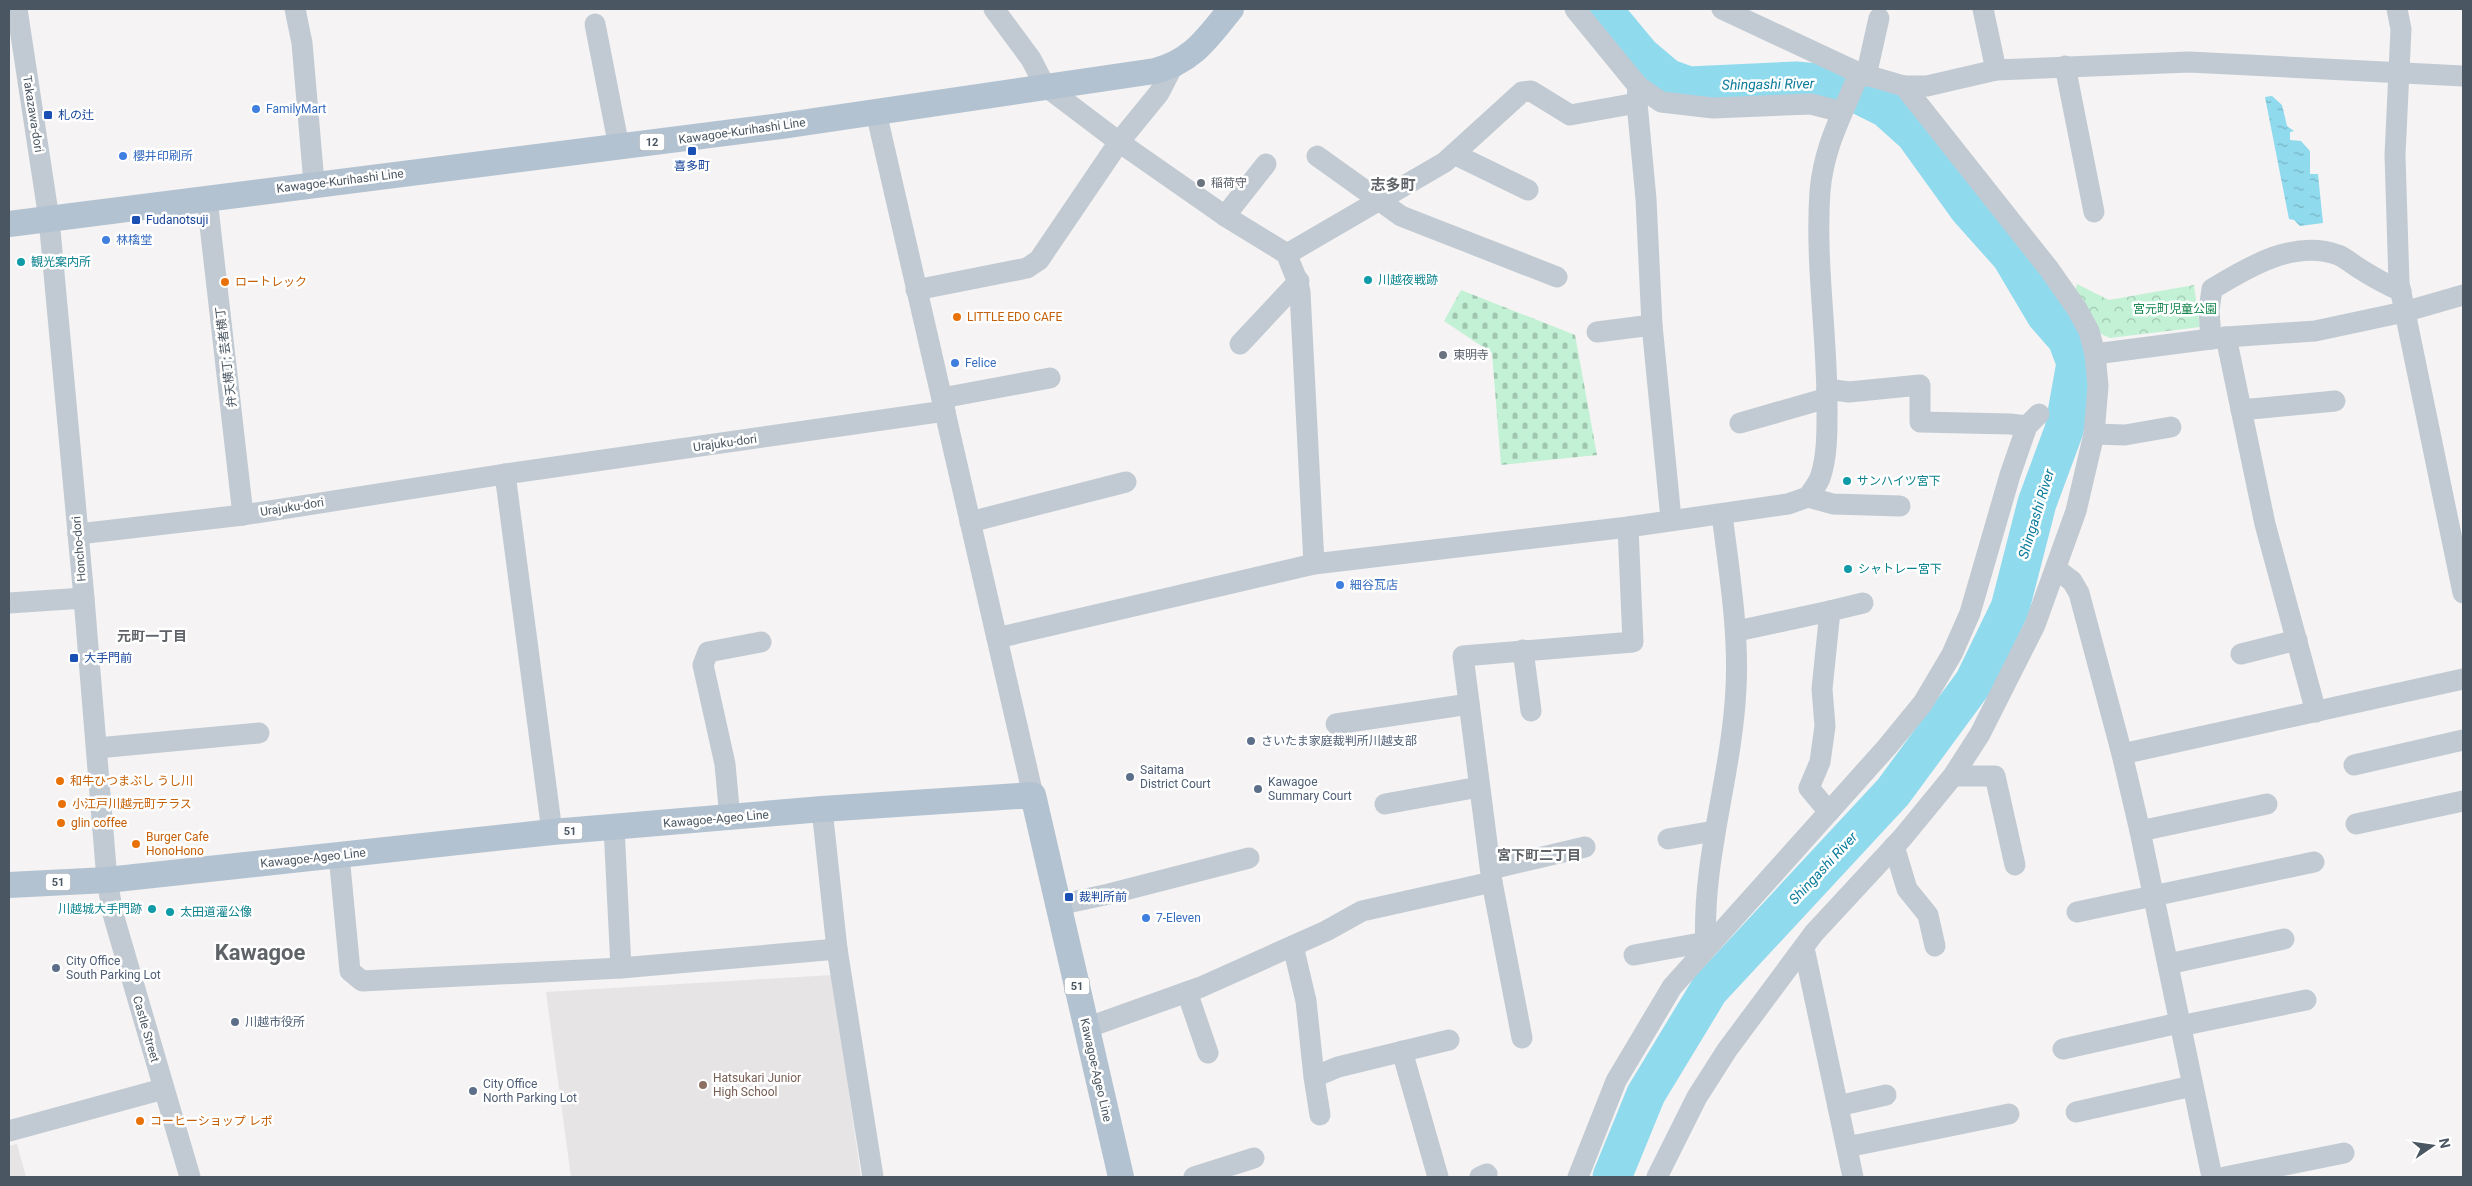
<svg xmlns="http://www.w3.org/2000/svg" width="2472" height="1186" font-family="Roboto,'Noto Sans JP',sans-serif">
<defs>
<pattern id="cemetery-stones" width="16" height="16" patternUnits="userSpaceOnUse" patternTransform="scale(1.25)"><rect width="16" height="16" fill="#c3f1d5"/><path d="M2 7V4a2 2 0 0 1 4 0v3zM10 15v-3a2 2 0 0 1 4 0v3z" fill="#a0c6b0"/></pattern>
<pattern id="park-crowns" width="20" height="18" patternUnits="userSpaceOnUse" patternTransform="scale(1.25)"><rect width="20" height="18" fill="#c3f1d5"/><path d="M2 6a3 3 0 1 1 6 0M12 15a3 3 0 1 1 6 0" fill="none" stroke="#a0c6b0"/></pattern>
<pattern id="water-ripples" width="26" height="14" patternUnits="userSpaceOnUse" patternTransform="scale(1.25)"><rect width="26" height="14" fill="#90daee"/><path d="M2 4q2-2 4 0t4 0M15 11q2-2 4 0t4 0" fill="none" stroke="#78b4c4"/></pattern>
</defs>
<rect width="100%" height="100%" fill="#f5f3f3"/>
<!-- education -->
<g fill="#e6e4e5">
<polygon points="832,975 861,1177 571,1177 546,992"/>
<polygon points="17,1144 26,1177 9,1177 9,1146"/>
</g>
<!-- cemetery -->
<polygon fill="url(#cemetery-stones)" points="1461,290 1575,335 1597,455 1501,465 1492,353 1444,321"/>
<!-- park -->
<polygon fill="url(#park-crowns)" points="2077,284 2109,300 2194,285 2200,327 2110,338 2099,333 2074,295"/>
<!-- water -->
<polygon fill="url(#water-ripples)" points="2272,96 2282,105 2287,126 2294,131 2290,132 2290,140 2301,141 2310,151 2310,174 2318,174 2323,223 2300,226 2294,220 2289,219 2265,97"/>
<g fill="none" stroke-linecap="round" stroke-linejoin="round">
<!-- river -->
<polyline stroke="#90daee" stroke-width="39" points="1602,9 1641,56 1667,78 1689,86 1796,81 1828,84 1856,93 1886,108 1915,134 1969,209 2011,256 2046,315 2067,339 2076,363 2064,430 2037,503 2010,608 1974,682 1893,792 1709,990 1646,1094 1612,1177"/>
<!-- minor -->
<g stroke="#c1cad2" stroke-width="21">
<polyline points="17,9 49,219 84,598 107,880 113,914 190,1177"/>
<polyline points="295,9 302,43 314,183"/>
<polyline points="994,9 1031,59 1045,86 1119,142 1159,93 1173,66"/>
<polyline points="1575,9 1638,86 1661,102 1713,108 1811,104 1842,112"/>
<polyline points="1983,9 1996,70"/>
<polyline points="2397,9 2401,29 2395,155 2399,283 2463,593"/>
<polyline points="595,24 619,147"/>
<polyline points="2065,66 2094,212"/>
<polyline points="1866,76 1879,18"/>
<polyline points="1904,86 1927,86 1996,70 2189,62 2463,76"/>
<polyline points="1637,103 1646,199 1652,325 1671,519"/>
<polyline points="876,112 1033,795"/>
<polyline points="1454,154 1528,190"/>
<polyline points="1317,156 1401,216 1557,277"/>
<polyline points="207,199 243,515"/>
<polyline points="1225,216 1266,164"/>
<path d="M 1287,254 C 1291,268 1298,278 1300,292 L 1314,564"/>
<polyline points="916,290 1027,268 1039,260 1119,142 1225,216 1287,254 1445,162 1522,92 1531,91 1570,115 1637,103 1638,86"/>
<polyline points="1597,332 1652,325"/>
<polyline points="2226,337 2265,524 2316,712"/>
<path d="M 2211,339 L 2209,310 L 2212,289 C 2248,267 2294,239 2338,255 C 2344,257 2351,263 2357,267 C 2371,276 2385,284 2401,291"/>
<polyline points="1240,344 1299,281"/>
<polyline points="2095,354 2226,337 2315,331 2404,312 2463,295"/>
<polyline points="1827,389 1849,392 1920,385 1920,422 2010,424 2027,426"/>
<polyline points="942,398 1050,378"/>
<polyline points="2241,410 2335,401"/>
<polyline points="1740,423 1827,398"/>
<polyline points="2094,434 2125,435 2171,427"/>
<polyline points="505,474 552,832"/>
<polyline points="1808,497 1833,504 1900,506"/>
<polyline points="970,522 1126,482"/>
<polyline points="78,534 243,515 505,474 945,411"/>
<polyline points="2056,569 2072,581 2079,593 2122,754 2140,831 2212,1177"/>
<polyline points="9,603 84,598"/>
<polyline points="1830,611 1863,603"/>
<polyline points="1737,631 1830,611 1822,689 1825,726 1820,762 1809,788 1829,812"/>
<path d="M 997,638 L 1314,564 L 1628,527 L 1788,504 L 1808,497 C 1812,491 1817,485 1820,478 C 1828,455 1827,427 1827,403 C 1827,332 1815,262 1820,191 C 1824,145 1843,114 1859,73"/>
<polyline points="1523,650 1531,711"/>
<polyline points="2241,654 2297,640"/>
<polyline points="1336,724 1469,704"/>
<polyline points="97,748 259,733"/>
<polyline points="2122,754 2463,679"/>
<polyline points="2354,765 2463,740"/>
<polyline points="1953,776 1995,776 2015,865"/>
<polyline points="1385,804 1479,787"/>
<polyline points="822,809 837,949 873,1177"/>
<polyline points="730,819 725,764 703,665 708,652 761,642"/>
<polyline points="2356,824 2463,801"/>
<polyline points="614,827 621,968"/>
<polyline points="2140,831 2267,804"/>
<polyline points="1668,839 1714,831"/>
<polyline points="1894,846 1907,889 1928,915 1935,946"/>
<polyline points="339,855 350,971 362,981 621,968 837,949"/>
<polyline points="1491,869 1585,847"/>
<polyline points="1492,882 1522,1038"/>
<polyline points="1058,905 1109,894 1249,858"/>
<polyline points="2077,912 2314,862"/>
<polyline points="1293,946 1306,1001 1314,1077 1338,1067 1449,1040"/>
<path d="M 1706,948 C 1701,860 1732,776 1736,688 C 1739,630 1729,572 1722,514"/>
<polyline points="1804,948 1853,1177"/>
<polyline points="1634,955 1706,942"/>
<polyline points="2168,964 2284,939"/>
<polyline points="1187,992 1208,1053"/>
<polyline points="2180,1026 2306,1000"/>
<polyline points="1086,1028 1201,987 1326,931 1362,911 1492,882 1463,656 1633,642 1628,527"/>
<polyline points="2063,1049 2179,1023"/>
<polyline points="1402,1051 1438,1177"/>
<polyline points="1314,1077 1320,1115"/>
<polyline points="1838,1106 1886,1095"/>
<polyline points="2076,1112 2192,1086"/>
<polyline points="9,1131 163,1089"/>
<polyline points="1847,1147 2009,1114"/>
<polyline points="1194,1177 1254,1158"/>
<polyline points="1480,1177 1487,1174"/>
<polyline points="1578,1177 1616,1081 1672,987 1887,747 1923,703 1952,654 1970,613 2010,475 2027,426 2039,414"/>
<polyline points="1657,1177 1697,1097 1727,1050 1814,933 1903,837 1953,776 1980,734 2035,625 2076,511 2094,434 2098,386 2095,354 2089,331 2077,309 2049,269 1904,86 1859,73 1722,9"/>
<polyline points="2225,1177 2344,1153"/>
</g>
<!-- major -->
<g stroke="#b3c2d1" stroke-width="26">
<path d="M 9,224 L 781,126 L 1155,71 C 1193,61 1207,38 1231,9"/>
<polyline points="9,885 107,880 552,832 822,809 1033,795 1121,1177"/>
</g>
</g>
<!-- markers -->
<g fill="#3f7fe0" stroke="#fff" stroke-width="2">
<circle cx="256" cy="109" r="5"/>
<circle cx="123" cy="156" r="5"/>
<circle cx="106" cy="240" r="5"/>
<circle cx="955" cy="363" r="5"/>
<circle cx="1340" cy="585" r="5"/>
<circle cx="1146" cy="918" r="5"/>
</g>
<g fill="#1a4fb4" stroke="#fff" stroke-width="2">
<rect x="43" y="110" width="10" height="10" rx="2.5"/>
<rect x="687" y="146" width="10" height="10" rx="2.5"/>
<rect x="131" y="215" width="10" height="10" rx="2.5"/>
<rect x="69" y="653" width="10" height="10" rx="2.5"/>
<rect x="1064" y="892" width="10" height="10" rx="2.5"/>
</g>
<g fill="#6b7280" stroke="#fff" stroke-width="2">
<circle cx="1201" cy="183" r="5"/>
<circle cx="1443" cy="355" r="5"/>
</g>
<g fill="#0f9aa8" stroke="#fff" stroke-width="2">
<circle cx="21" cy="262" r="5"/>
<circle cx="1368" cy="280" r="5"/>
<circle cx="1847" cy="481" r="5"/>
<circle cx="1848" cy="569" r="5"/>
<circle cx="152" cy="909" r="5"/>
<circle cx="170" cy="912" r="5"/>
</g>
<g fill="#e8710a" stroke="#fff" stroke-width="2">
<circle cx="225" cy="282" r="5"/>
<circle cx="957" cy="317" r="5"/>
<circle cx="60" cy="781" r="5"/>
<circle cx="62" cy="804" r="5"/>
<circle cx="61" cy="823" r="5"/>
<circle cx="136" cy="844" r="5"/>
<circle cx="140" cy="1121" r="5"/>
</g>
<g fill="#5c6f8a" stroke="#fff" stroke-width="2">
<circle cx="1251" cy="741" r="5"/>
<circle cx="1130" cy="777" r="5"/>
<circle cx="1258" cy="789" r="5"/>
<circle cx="56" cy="968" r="5"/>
<circle cx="235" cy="1022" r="5"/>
<circle cx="473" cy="1091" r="5"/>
</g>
<circle fill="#8d6e63" stroke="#fff" stroke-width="2" cx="703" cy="1085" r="5"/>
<g text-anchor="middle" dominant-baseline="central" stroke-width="5" stroke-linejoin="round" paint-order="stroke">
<!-- shield labels -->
<g fill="#fff" stroke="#808990" stroke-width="1">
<rect x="639.5" y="133.5" width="25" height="17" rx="4"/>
<rect x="557.5" y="822.5" width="25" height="17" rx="4"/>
<rect x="45.5" y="873.5" width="25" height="17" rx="4"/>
<rect x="1064.5" y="977.5" width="25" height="17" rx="4"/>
</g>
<g font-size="11" font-weight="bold" fill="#4a5661">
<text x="652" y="142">12</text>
<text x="570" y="831">51</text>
<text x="58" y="882">51</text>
<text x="1077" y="986">51</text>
</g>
<!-- shop labels -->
<g font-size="12" fill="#366cbe" stroke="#fff" text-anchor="start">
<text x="266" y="109">FamilyMart</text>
<text x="133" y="156">櫻井印刷所</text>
<text x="116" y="240">林檎堂</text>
<text x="965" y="363">Felice</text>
<text x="1350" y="585">細谷瓦店</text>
<text x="1156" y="918">7-Eleven</text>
</g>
<!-- street labels -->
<g font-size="12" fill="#4a5661" stroke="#fff">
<text transform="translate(33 114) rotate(81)">Takazawa-dori</text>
<text transform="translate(742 131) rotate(-8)">Kawagoe-Kurihashi Line</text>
<text transform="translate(340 181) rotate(-7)">Kawagoe-Kurihashi Line</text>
<text transform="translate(226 357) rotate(-97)">弁天横丁; 芸者横丁</text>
<text transform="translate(725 443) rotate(-8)">Urajuku-dori</text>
<text transform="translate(292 507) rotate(-9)">Urajuku-dori</text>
<text transform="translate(79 549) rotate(-95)">Honcho-dori</text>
<text transform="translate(716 819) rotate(-5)">Kawagoe-Ageo Line</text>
<text transform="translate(313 858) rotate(-6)">Kawagoe-Ageo Line</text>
<text transform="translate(146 1029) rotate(74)">Castle Street</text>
<text transform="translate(1096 1070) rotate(77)">Kawagoe-Ageo Line</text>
</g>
<!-- transit labels -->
<g font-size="12" fill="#164399" stroke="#fff" text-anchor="start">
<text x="58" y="115">札の辻</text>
<text x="692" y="166" text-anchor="middle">喜多町</text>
<text x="146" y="220">Fudanotsuji</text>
<text x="84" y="658">大手門前</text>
<text x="1079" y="897">裁判所前</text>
</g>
<!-- worship labels -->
<g font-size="12" fill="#5b616d" stroke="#fff" text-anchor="start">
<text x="1211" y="183">稲荷守</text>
<text x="1453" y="355">東明寺</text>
</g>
<!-- culture labels -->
<g font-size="12" fill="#0d838f" stroke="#fff" text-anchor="start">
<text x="31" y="262">観光案内所</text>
<text x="1378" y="280">川越夜戦跡</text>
<text x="1857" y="481">サンハイツ宮下</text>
<text x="1858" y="569">シャトレー宮下</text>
<text x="142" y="909" text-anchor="end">川越城大手門跡</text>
<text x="180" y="912">太田道灌公像</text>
</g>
<!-- food labels -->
<g font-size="12" fill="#c56008" stroke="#fff" text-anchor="start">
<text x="235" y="282">ロートレック</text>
<text x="967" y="317">LITTLE EDO CAFE</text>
<text x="70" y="781">和牛ひつまぶし うし川</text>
<text x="72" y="804">小江戸川越元町テラス</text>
<text x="71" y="823">glin coffee</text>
<text x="146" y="837">Burger Cafe<tspan x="146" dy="14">HonoHono</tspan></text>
<text x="150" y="1121">コーヒーショップ レポ</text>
</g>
<!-- park labels -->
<g font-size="12" fill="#17864f" stroke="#fff">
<text x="2175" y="309">宮元町児童公園</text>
</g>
<!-- service labels -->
<g font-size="12" fill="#4e5e75" stroke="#fff" text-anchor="start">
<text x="1261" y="741">さいたま家庭裁判所川越支部</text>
<text x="1140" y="770">Saitama<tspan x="1140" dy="14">District Court</tspan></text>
<text x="1268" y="782">Kawagoe<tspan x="1268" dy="14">Summary Court</tspan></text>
<text x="66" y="961">City Office<tspan x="66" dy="14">South Parking Lot</tspan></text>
<text x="245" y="1022">川越市役所</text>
<text x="483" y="1084">City Office<tspan x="483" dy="14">North Parking Lot</tspan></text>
</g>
<!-- education labels -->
<g font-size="12" fill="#785e54" stroke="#fff" text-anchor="start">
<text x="713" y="1078">Hatsukari Junior<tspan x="713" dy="14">High School</tspan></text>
</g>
<!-- water labels -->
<g font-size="14" font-style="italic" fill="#0c7c9b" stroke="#fff">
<text transform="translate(1768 84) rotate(-1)">Shingashi River</text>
<text transform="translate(2036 514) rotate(-73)">Shingashi River</text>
<text transform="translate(1823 868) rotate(-47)">Shingashi River</text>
</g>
<!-- neighbourhood labels -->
<g font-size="14" font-weight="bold" fill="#5f6368" stroke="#fff">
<text x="152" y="636">元町一丁目</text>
<text x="1539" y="855">宮下町二丁目</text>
</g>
<!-- quarter labels -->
<g font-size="15" font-weight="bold" fill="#5f6368" stroke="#fff">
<text x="1393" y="185">志多町</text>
</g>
<!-- town labels -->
<g font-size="22" font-weight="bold" fill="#5f6368" stroke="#fff">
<text x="260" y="952">Kawagoe</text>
</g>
</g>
<!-- border -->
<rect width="2472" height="1186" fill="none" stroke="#4a5661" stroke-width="20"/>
<!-- north arrow -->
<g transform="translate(2432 1146) rotate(77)" stroke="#ffffff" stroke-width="4" paint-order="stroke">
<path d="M0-4L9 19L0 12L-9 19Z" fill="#4a5661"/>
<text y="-8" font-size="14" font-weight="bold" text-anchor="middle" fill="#4a5661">N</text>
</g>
</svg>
